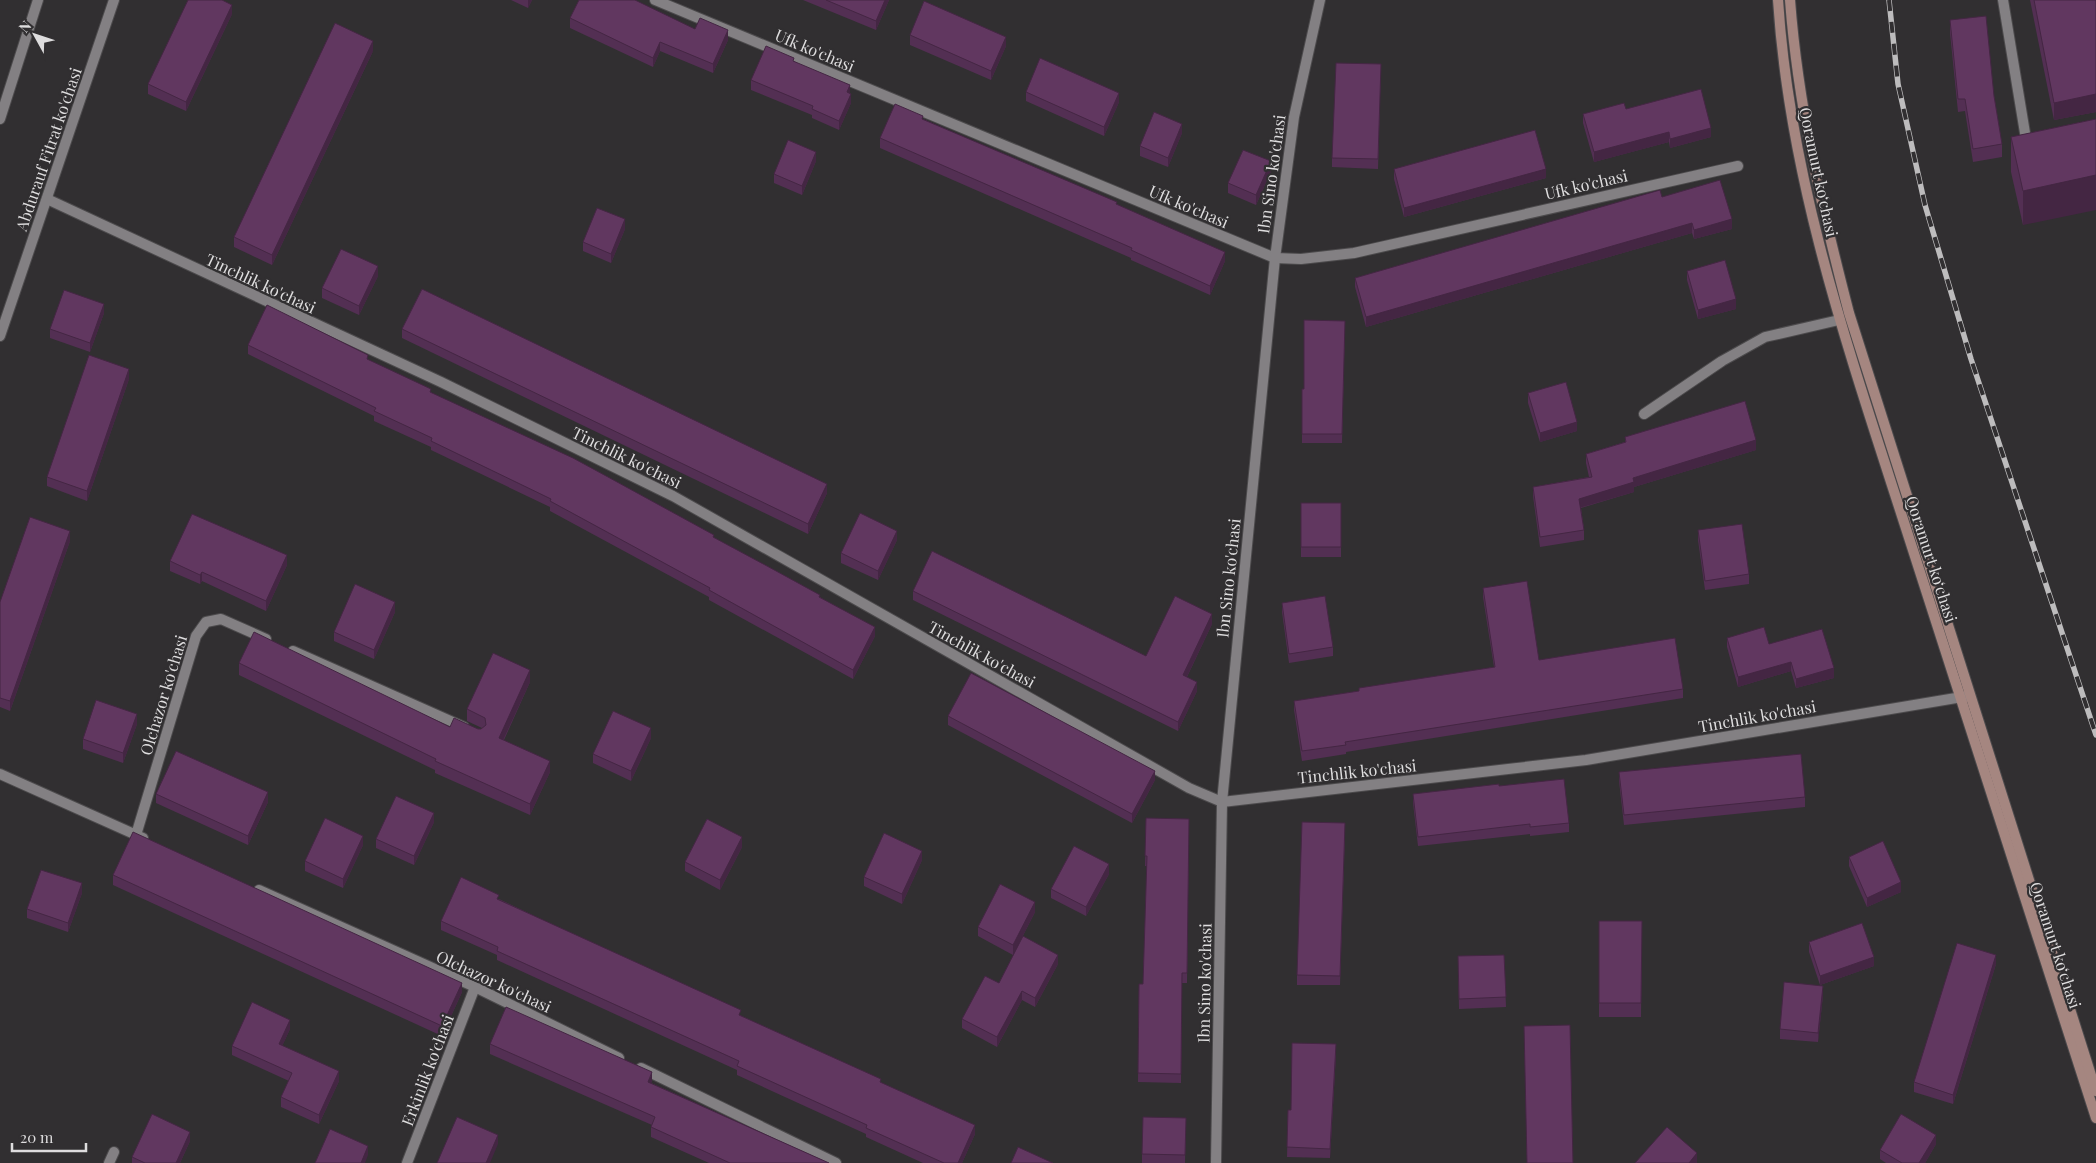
<svg xmlns="http://www.w3.org/2000/svg" width="2096" height="1163" font-family="'Playfair Display',serif">
<rect width="100%" height="100%" fill="#312f31"/>
<g fill="none" stroke-linecap="round" stroke-linejoin="round">
<!-- service casing -->
<g stroke="#4c4a4c" stroke-width="12">
<g id="service">
<polyline points="2003,0 2026,139 2033,138"/>
<polyline points="0,119 38,0"/>
<polyline points="1644,414 1722,361 1765,337 1839,320"/>
</g>
</g>
<!-- minor casing -->
<g stroke="#4c4a4c" stroke-width="12">
<g id="minor">
<polyline points="655,0 1275,258 1301,259 1354,253 1738,166"/>
<polyline points="47,199 441,382 673,496 1189,788 1222,802 1586,760 1968,696"/>
<polyline points="0,336 114,0"/>
<polyline points="293,651 464,727"/>
<polyline points="0,774 143,838"/>
<polyline points="136,835 196,636 206,622 221,619 266,639"/>
<polyline points="259,890 475,987 619,1058"/>
<polyline points="641,1068 836,1163"/>
<polyline points="109,1163 114,1152"/>
<polyline points="407,1163 475,987"/>
<polyline points="1216,1163 1222,802 1275,258 1294,117 1320,0"/>
</g>
</g>
<!-- secondary casing -->
<g stroke="#4c4a4c" stroke-width="12">
<g id="secondary">
<path d="M 1778,0 C 1790,188 1854,366 1911,544 C 1973,735 2034,927 2096,1118"/>
<path d="M 1790,0 C 1798,107 1822,209 1849,313 L 2096,1091"/>
</g>
</g>
<!-- service -->
<use href="#service" stroke="#838083" stroke-width="10"/>
<!-- minor -->
<use href="#minor" stroke="#838083" stroke-width="10"/>
<!-- secondary -->
<use href="#secondary" stroke="#a58680" stroke-width="10"/>
<!-- rail casing -->
<g stroke="#bdbcbd" stroke-width="5.5">
<polyline id="rail" points="1889,0 1898,84 1925,205 1971,359 2096,735"/>
</g>
<!-- rail -->
<use href="#rail" stroke="#312f31" stroke-width="4" stroke-dasharray="11" stroke-linecap="butt"/>
</g>
<!-- wall -->
<g fill="#532f53">
<polygon points="511,0 532,0 528,8"/>
<polygon points="803,0 889,0 876,30"/>
<polygon points="2030,0 2096,0 2096,112 2054,120"/>
<polygon points="232,14 186,111 148,94 148,84"/>
<polygon points="570,18 728,40 713,73 660,51 653,67 570,28"/>
<polygon points="1950,20 1994,96 2002,144 2002,157 1973,162 1965,111 1958,112 1950,33"/>
<polygon points="910,35 1006,46 991,80 910,45"/>
<polygon points="373,51 272,265 234,247 234,237"/>
<polygon points="794,61 851,103 839,130 812,118 812,115 751,90 751,80"/>
<polygon points="1381,64 1378,169 1332,167 1332,158"/>
<polygon points="1026,92 1119,102 1104,136 1026,101"/>
<polygon points="1626,109 1711,137 1670,148 1669,142 1594,162 1583,123 1583,114"/>
<polygon points="923,119 1117,204 1225,261 1210,295 1131,260 1131,258 880,148 880,138"/>
<polygon points="2096,119 2023,225 2011,172 2011,137"/>
<polygon points="1182,133 1168,167 1140,156 1140,146"/>
<polygon points="816,161 802,195 774,183 774,174"/>
<polygon points="1394,169 1546,178 1404,217 1394,179"/>
<polygon points="1271,171 1256,205 1228,193 1228,183"/>
<polygon points="1662,197 1732,229 1694,239 1692,233 1366,327 1355,287 1355,278"/>
<polygon points="625,229 611,263 583,251 583,242"/>
<polygon points="1687,271 1736,309 1698,319 1687,280"/>
<polygon points="378,276 359,315 322,298 322,288"/>
<polygon points="104,313 90,352 50,338 50,329"/>
<polygon points="1345,321 1342,443 1302,443 1302,389 1304,389"/>
<polygon points="402,329 827,493 808,534 402,338"/>
<polygon points="248,345 368,360 714,538 820,597 875,636 853,679 709,600 709,597 550,511 550,507 431,450 431,447 374,421 374,416 248,354"/>
<polygon points="129,379 87,501 47,486 47,477"/>
<polygon points="1528,393 1577,431 1540,442 1528,403"/>
<polygon points="1625,437 1756,450 1634,487 1634,492 1581,508 1584,530 1584,540 1540,547 1533,496 1533,487 1589,477 1586,463 1586,454 1625,442"/>
<rect x="1301" y="503" width="40" height="54"/>
<polygon points="1698,530 1749,574 1749,584 1705,590 1698,540"/>
<polygon points="897,540 878,580 841,563 841,553"/>
<polygon points="70,541 10,711 0,707 0,602"/>
<polygon points="170,561 287,565 266,611 202,581 200,584 170,571"/>
<polygon points="1483,588 1539,660 1683,689 1683,698 1346,752 1346,754 1302,761 1294,710 1294,701 1359,691 1494,667 1483,597"/>
<polygon points="913,591 1146,656 1212,624 1187,677 1197,691 1178,731 913,600"/>
<polygon points="1282,603 1333,647 1333,656 1289,663 1282,612"/>
<polygon points="395,612 374,659 334,641 334,632"/>
<polygon points="1727,638 1769,644 1834,678 1796,688 1791,671 1738,687 1727,647"/>
<polygon points="239,663 450,727 481,729 482,728 467,721 467,709 530,682 504,740 550,772 530,815 435,773 435,770 239,675"/>
<polygon points="948,716 1155,780 1132,823 948,725"/>
<polygon points="137,724 123,763 83,749 83,739"/>
<polygon points="651,738 631,781 593,763 593,754"/>
<polygon points="1619,772 1805,797 1805,807 1624,825 1619,781"/>
<polygon points="1499,786 1569,823 1569,832 1530,836 1530,834 1418,846 1413,803 1413,794"/>
<polygon points="156,794 268,802 248,845 156,803"/>
<polygon points="1146,818 1189,819 1187,983 1182,983 1181,1083 1138,1082 1139,984 1143,984 1147,866 1145,866"/>
<polygon points="434,822 414,865 376,848 376,839"/>
<polygon points="1345,832 1340,985 1297,985 1297,975"/>
<polygon points="363,845 343,888 305,871 305,861"/>
<polygon points="742,847 720,890 685,871 685,862"/>
<polygon points="1849,857 1901,892 1867,907 1849,866"/>
<polygon points="922,860 902,904 864,886 864,877"/>
<polygon points="1109,874 1086,916 1051,898 1051,889"/>
<polygon points="113,875 462,992 442,1036 113,885"/>
<polygon points="82,893 68,932 27,918 27,909"/>
<polygon points="499,899 881,1083 975,1134 962,1163 923,1163 866,1137 866,1134 737,1075 737,1070 497,960 497,955 441,930 441,921"/>
<polygon points="1035,912 1013,955 978,936 978,927"/>
<polygon points="1599,921 1642,921 1641,1017 1599,1017"/>
<polygon points="1809,942 1874,966 1820,985 1809,952"/>
<polygon points="1504,955 1506,1007 1459,1009 1458,966"/>
<polygon points="1058,964 1035,1007 1022,1000 997,1047 962,1028 962,1019 999,983"/>
<polygon points="1996,964 1953,1104 1914,1092 1914,1082"/>
<polygon points="1823,995 1818,1042 1780,1039 1780,1029"/>
<polygon points="290,1029 282,1046 339,1081 319,1124 281,1107 281,1097 289,1081 232,1055 232,1046"/>
<polygon points="490,1044 652,1081 651,1083 829,1163 709,1163 651,1137 651,1127 652,1125 490,1054"/>
<polygon points="1336,1054 1330,1158 1287,1157 1288,1110 1291,1110"/>
<polygon points="1186,1118 1185,1163 1142,1163 1142,1154"/>
<polygon points="190,1141 180,1163 132,1163 132,1157"/>
<polygon points="1936,1144 1925,1163 1886,1163 1880,1159 1880,1150"/>
</g>
<!-- shaded-wall -->
<g fill="#442643">
<polygon points="528,0 532,0 528,8"/>
<polygon points="885,0 889,0 876,30 876,21"/>
<polygon points="232,5 232,14 186,111 186,102"/>
<polygon points="728,30 728,40 713,73 713,64"/>
<polygon points="1006,37 1006,46 991,80 991,71"/>
<polygon points="373,41 373,51 272,265 272,255"/>
<polygon points="660,42 660,51 653,67 653,58"/>
<polygon points="850,85 850,94 847,92"/>
<polygon points="1119,93 1119,102 1104,136 1104,127"/>
<polygon points="851,94 851,103 839,130 839,121"/>
<polygon points="2096,94 2096,112 2054,120 2054,103"/>
<polygon points="1182,124 1182,133 1168,167 1168,158"/>
<polygon points="1711,128 1711,137 1670,148 1670,139"/>
<polygon points="1669,132 1669,142 1594,162 1594,152"/>
<polygon points="816,152 816,161 802,195 802,186"/>
<polygon points="1271,161 1271,171 1256,205 1256,195"/>
<polygon points="1546,169 1546,178 1404,217 1404,208"/>
<polygon points="2096,175 2096,210 2023,225 2023,191"/>
<polygon points="625,219 625,229 611,263 611,254"/>
<polygon points="1732,219 1732,229 1694,239 1694,230"/>
<polygon points="1692,223 1692,233 1366,327 1366,317"/>
<polygon points="1225,252 1225,261 1210,295 1210,286"/>
<polygon points="378,266 378,276 359,315 359,306"/>
<polygon points="1736,299 1736,309 1698,319 1698,310"/>
<polygon points="104,304 104,313 90,352 90,343"/>
<polygon points="129,369 129,379 87,501 87,491"/>
<polygon points="1577,422 1577,431 1540,442 1540,433"/>
<polygon points="1756,440 1756,450 1634,487 1634,492 1579,508 1579,499 1633,478"/>
<polygon points="827,484 827,493 808,534 808,524"/>
<polygon points="70,531 70,541 10,711 10,701"/>
<polygon points="897,531 897,540 878,580 878,571"/>
<polygon points="287,555 287,565 266,611 266,601"/>
<polygon points="202,572 202,581 200,584 200,575"/>
<polygon points="395,602 395,612 374,659 374,650"/>
<polygon points="1212,614 1212,624 1183,685 1183,675"/>
<polygon points="875,627 875,636 853,679 853,670"/>
<polygon points="1791,662 1791,671 1738,687 1738,677"/>
<polygon points="1834,668 1834,678 1796,688 1796,679"/>
<polygon points="530,670 530,682 499,749 499,738"/>
<polygon points="1197,682 1197,691 1178,731 1178,722"/>
<polygon points="137,714 137,724 123,763 123,753"/>
<polygon points="651,728 651,738 631,781 631,771"/>
<polygon points="550,761 550,772 530,815 530,804"/>
<polygon points="1155,771 1155,780 1132,823 1132,814"/>
<polygon points="268,792 268,802 248,845 248,836"/>
<polygon points="434,813 434,822 414,865 414,856"/>
<polygon points="363,836 363,845 343,888 343,879"/>
<polygon points="742,837 742,847 720,890 720,880"/>
<polygon points="922,851 922,860 902,904 902,894"/>
<polygon points="1109,864 1109,874 1086,916 1086,907"/>
<polygon points="1901,882 1901,892 1867,907 1867,898"/>
<polygon points="82,883 82,893 68,932 68,923"/>
<polygon points="1035,902 1035,912 1013,955 1013,945"/>
<polygon points="1058,955 1058,964 1035,1007 1035,998"/>
<polygon points="1996,955 1996,964 1953,1104 1953,1095"/>
<polygon points="1874,957 1874,966 1820,985 1820,976"/>
<polygon points="462,983 462,992 442,1036 442,1026"/>
<polygon points="1823,986 1823,995 1818,1042 1818,1033"/>
<polygon points="1022,991 1022,1000 997,1047 997,1037"/>
<polygon points="290,1020 290,1029 279,1053 279,1044"/>
<polygon points="1336,1044 1336,1054 1330,1158 1330,1149"/>
<polygon points="339,1071 339,1081 319,1124 319,1115"/>
<polygon points="652,1072 652,1081 648,1091 648,1082"/>
<polygon points="975,1125 975,1134 962,1163 958,1163"/>
<polygon points="190,1132 190,1141 180,1163 176,1163"/>
<polygon points="498,1135 498,1144 490,1163 486,1163"/>
<polygon points="1936,1135 1936,1144 1925,1163 1919,1163"/>
<polygon points="368,1146 368,1155 365,1163 361,1163"/>
<polygon points="1697,1153 1697,1163 1689,1163"/>
</g>
<!-- building -->
<g fill="#613760" stroke="#442643">
<polygon points="188,0 222,0 232,5 186,102 148,84"/>
<polygon points="579,0 635,0 695,29 700,18 728,30 713,64 660,42 653,58 570,18"/>
<polygon points="826,0 885,0 876,21"/>
<polygon points="2034,0 2096,0 2096,94 2054,103"/>
<polygon points="924,1 1006,37 991,71 910,35"/>
<polygon points="1986,16 1994,96 2002,144 1973,149 1965,99 1958,99 1950,20"/>
<polygon points="335,23 373,41 272,255 234,237"/>
<polygon points="766,46 794,58 793,61 850,85 847,92 851,94 839,121 812,109 813,106 751,80"/>
<polygon points="1040,58 1119,93 1104,127 1026,92"/>
<polygon points="1336,63 1381,64 1378,159 1332,158"/>
<polygon points="1701,89 1711,128 1670,139 1669,132 1594,152 1583,114 1624,103 1626,109"/>
<polygon points="895,104 923,116 922,119 1117,202 1116,204 1225,252 1210,286 1131,250 1132,248 880,138"/>
<polygon points="1154,112 1182,124 1168,158 1140,146"/>
<polygon points="2096,119 2096,175 2023,191 2011,137"/>
<polygon points="1535,130 1546,169 1404,208 1394,169"/>
<polygon points="788,140 816,152 802,186 774,174"/>
<polygon points="1243,150 1271,161 1256,195 1228,183"/>
<polygon points="1720,180 1732,219 1694,230 1692,223 1366,317 1355,278 1660,190 1662,197"/>
<polygon points="597,208 625,219 611,254 583,242"/>
<polygon points="341,249 378,266 359,306 322,288"/>
<polygon points="1725,260 1736,299 1698,310 1687,271"/>
<polygon points="422,289 827,484 808,524 402,329"/>
<polygon points="64,290 104,304 90,343 50,329"/>
<polygon points="267,305 368,355 367,359 431,389 430,392 573,458 608,477 714,535 713,537 767,566 820,595 819,597 875,627 853,670 709,590 710,588 550,501 551,499 431,441 432,438 374,411 376,408 248,345"/>
<polygon points="1304,320 1345,321 1342,434 1302,434 1302,389 1304,389"/>
<polygon points="89,355 129,369 87,491 47,477"/>
<polygon points="1566,382 1577,422 1540,433 1528,393"/>
<polygon points="1745,401 1756,440 1633,478 1634,482 1579,499 1584,530 1540,537 1533,487 1592,477 1586,454 1626,442 1625,437"/>
<rect x="1301" y="503" width="40" height="44"/>
<polygon points="860,513 897,531 878,571 841,553"/>
<polygon points="192,514 287,555 266,601 202,572 200,575 170,561"/>
<polygon points="30,517 70,531 10,701 0,698 0,602"/>
<polygon points="1742,524 1749,574 1705,581 1698,530"/>
<polygon points="932,551 1146,656 1175,596 1212,614 1183,675 1197,682 1178,722 913,591"/>
<polygon points="1527,581 1539,660 1675,638 1683,689 1345,742 1346,745 1302,751 1294,701 1359,691 1359,688 1495,667 1483,588"/>
<polygon points="355,584 395,602 374,650 334,632"/>
<polygon points="1325,596 1333,647 1289,654 1282,603"/>
<polygon points="1764,627 1769,644 1822,629 1834,668 1796,679 1791,662 1738,677 1727,638"/>
<polygon points="254,632 450,727 454,718 478,729 481,729 486,725 485,718 467,709 493,653 530,670 499,738 550,761 530,804 435,761 436,759 239,663"/>
<polygon points="971,673 1155,771 1132,814 948,716"/>
<polygon points="96,700 137,714 123,753 83,739"/>
<polygon points="613,711 651,728 631,771 593,754"/>
<polygon points="176,751 268,792 248,836 156,794"/>
<polygon points="1801,754 1805,797 1624,815 1619,772"/>
<polygon points="1564,779 1569,823 1530,827 1530,824 1418,837 1413,794 1499,784 1499,786"/>
<polygon points="396,796 434,813 414,856 376,839"/>
<polygon points="325,818 363,836 343,879 305,861"/>
<polygon points="1146,818 1189,819 1187,973 1182,973 1181,1074 1138,1073 1139,984 1143,984 1147,856 1145,856"/>
<polygon points="707,819 742,837 720,880 685,862"/>
<polygon points="1302,822 1345,823 1340,976 1297,975"/>
<polygon points="133,832 462,983 442,1026 113,875"/>
<polygon points="884,833 922,851 902,894 864,877"/>
<polygon points="1883,841 1901,882 1867,898 1849,857"/>
<polygon points="1074,846 1109,864 1086,907 1051,889"/>
<polygon points="41,870 82,883 68,923 27,909"/>
<polygon points="461,877 499,895 497,899 741,1010 739,1015 881,1079 880,1082 975,1125 958,1163 944,1163 866,1128 867,1125 737,1066 739,1061 497,951 498,947 441,921"/>
<polygon points="1000,884 1035,902 1013,945 978,927"/>
<polygon points="1599,921 1642,921 1641,1003 1599,1003"/>
<polygon points="1862,923 1874,957 1820,976 1809,942"/>
<polygon points="1023,936 1058,955 1035,998 1022,991 997,1037 962,1019 985,976 999,983"/>
<polygon points="1957,943 1996,955 1953,1095 1914,1082"/>
<polygon points="1504,955 1506,997 1459,999 1458,956"/>
<polygon points="1784,982 1823,986 1818,1033 1780,1029"/>
<polygon points="252,1002 290,1020 279,1044 339,1071 319,1115 281,1097 292,1073 232,1046"/>
<polygon points="506,1007 652,1072 648,1082 829,1163 730,1163 651,1127 655,1117 490,1044"/>
<polygon points="1570,1025 1573,1163 1527,1163 1524,1026"/>
<polygon points="1292,1043 1336,1044 1330,1149 1287,1147 1288,1110 1291,1110"/>
<polygon points="152,1114 190,1132 176,1163 145,1163 132,1157"/>
<polygon points="1901,1114 1936,1135 1919,1163 1902,1163 1880,1150"/>
<polygon points="457,1117 498,1135 486,1163 437,1163"/>
<polygon points="1143,1117 1186,1118 1185,1155 1142,1154"/>
<polygon points="1667,1127 1697,1153 1689,1163 1635,1163"/>
<polygon points="330,1129 368,1146 361,1163 315,1163"/>
<polygon points="1018,1147 1053,1163 1011,1163"/>
</g>
<g text-anchor="middle" dominant-baseline="central" stroke-width="4.5" stroke-linejoin="round" paint-order="stroke">
<!-- street labels -->
<g font-size="16" fill="#deddde" stroke="#312f31">
<text transform="translate(815 50) rotate(23)">Ufk ko'chasi</text>
<text transform="translate(48 149) rotate(-71)">Abdurauf Fitrat ko'chasi</text>
<text transform="translate(1819 172) rotate(78)">Qoramurt koʻchasi</text>
<text transform="translate(1271 174) rotate(-82)">Ibn Sino ko'chasi</text>
<text transform="translate(1586 184) rotate(-13)">Ufk ko'chasi</text>
<text transform="translate(1189 206) rotate(23)">Ufk ko'chasi</text>
<text transform="translate(261 283) rotate(25)">Tinchlik ko'chasi</text>
<text transform="translate(627 457) rotate(26)">Tinchlik ko'chasi</text>
<text transform="translate(1932 559) rotate(72)">Qoramurt koʻchasi</text>
<text transform="translate(1228 578) rotate(-84)">Ibn Sino ko'chasi</text>
<text transform="translate(982 654) rotate(29)">Tinchlik ko'chasi</text>
<text transform="translate(163 695) rotate(-73)">Olchazor ko'chasi</text>
<text transform="translate(1757 716) rotate(-10)">Tinchlik ko'chasi</text>
<text transform="translate(1357 771) rotate(-6)">Tinchlik ko'chasi</text>
<text transform="translate(2056 945) rotate(72)">Qoramurt koʻchasi</text>
<text transform="translate(494 981) rotate(25)">Olchazor ko'chasi</text>
<text transform="translate(1204 983) rotate(-89)">Ibn Sino ko'chasi</text>
<text transform="translate(427 1070) rotate(-69)">Erkinlik ko'chasi</text>
</g>
</g>
<!-- north arrow -->
<g transform="translate(35 35) rotate(310)" stroke="#312f31" stroke-width="4" paint-order="stroke">
<path d="M0-4L9 19L0 12L-9 19Z" fill="#deddde"/>
<text y="-8" font-size="14" font-weight="bold" text-anchor="middle" fill="#deddde">N</text>
</g>
<!-- scale -->
<path d="M12 1143v8h74v-8" fill="none" stroke="#deddde" stroke-width="2.5"/>
<text x="20" y="1143" font-size="15" fill="#deddde" stroke="#312f31" stroke-width="4" paint-order="stroke">20 m</text>
</svg>
